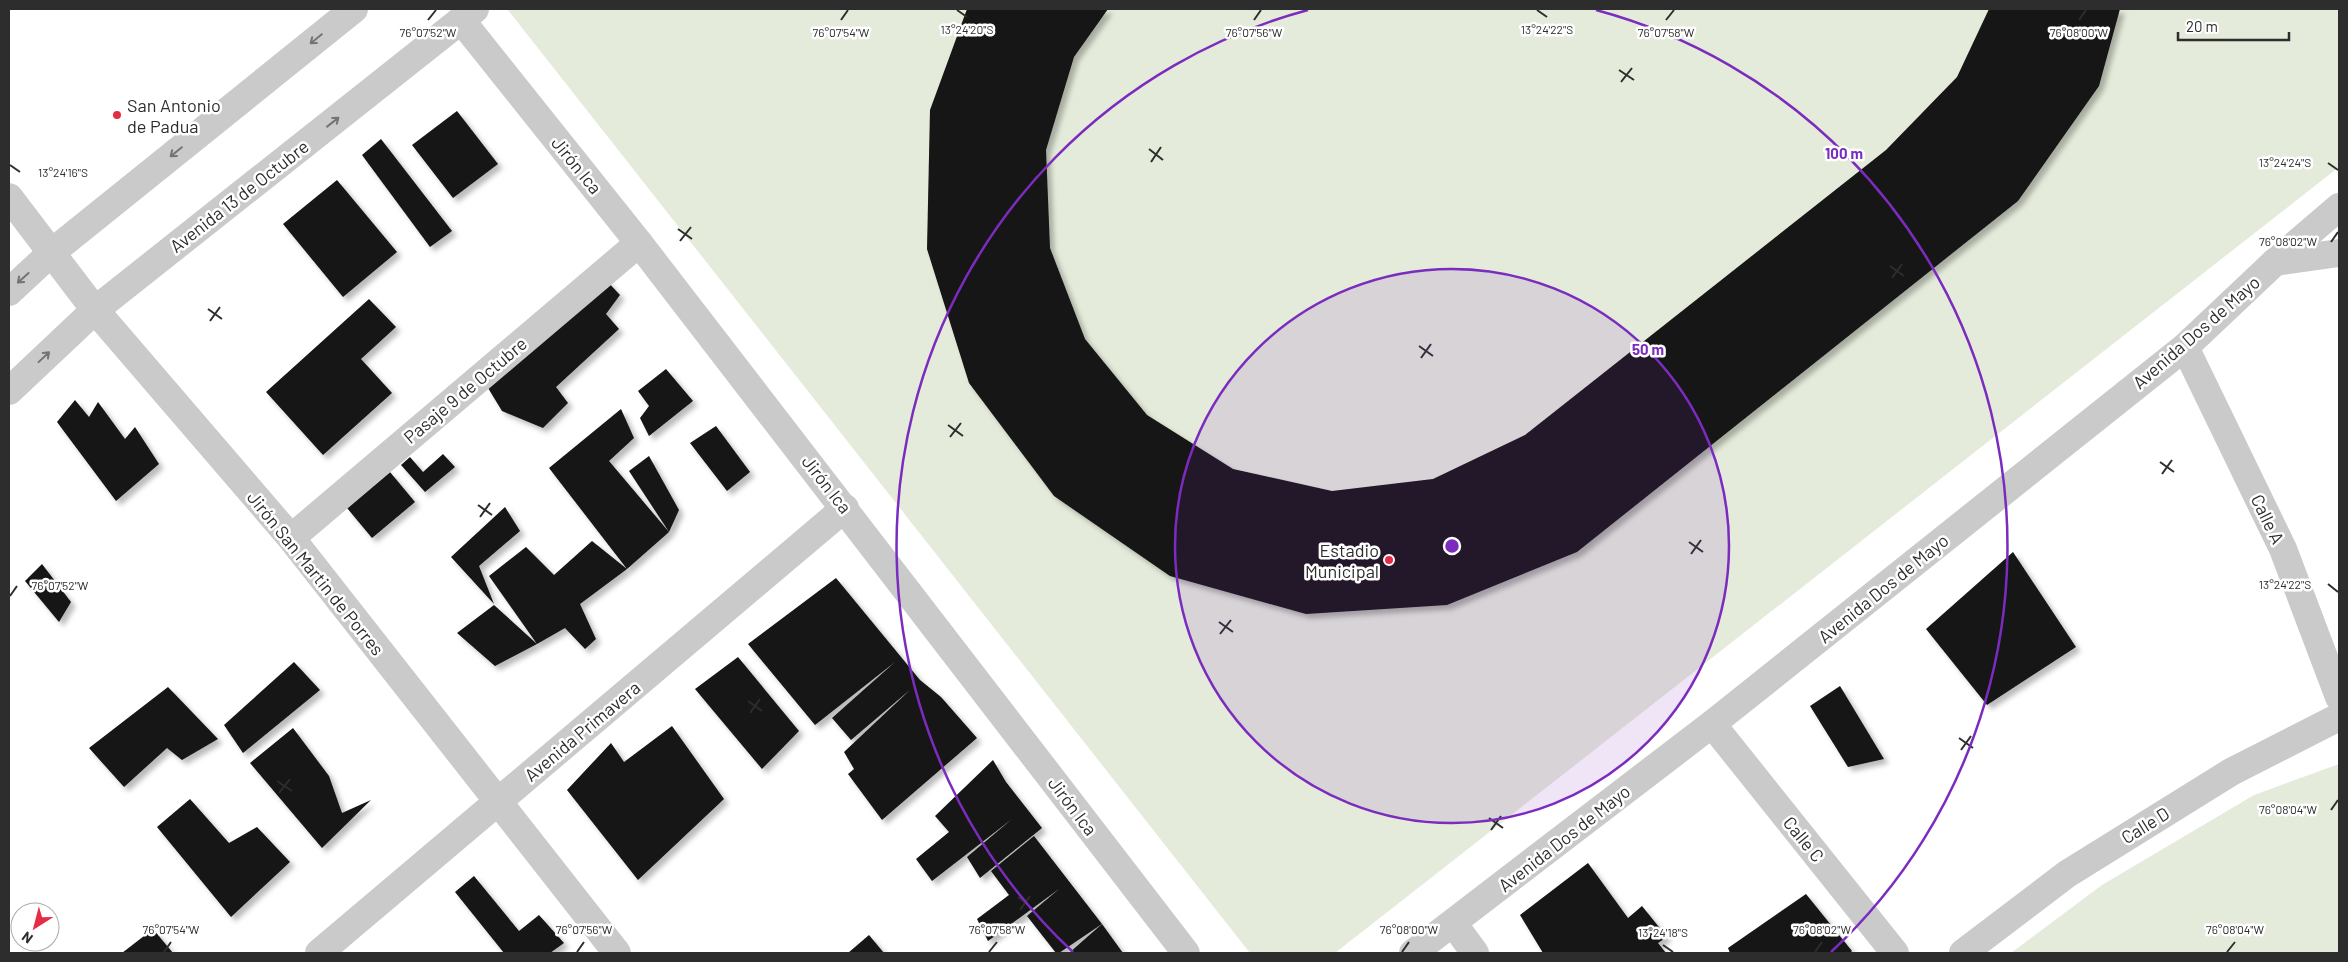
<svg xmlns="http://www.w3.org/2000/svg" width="2348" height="962" font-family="Barlow,sans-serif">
<defs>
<filter id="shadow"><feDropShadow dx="4.5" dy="4.5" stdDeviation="2.5" flood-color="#0004"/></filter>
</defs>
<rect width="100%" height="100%" fill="#fff"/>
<!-- green -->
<g fill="#e4ebda">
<polygon points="509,9 2339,9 2339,167 1335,953 1250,953 508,10"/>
<polygon points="2339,764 2339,953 2011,953 2102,885 2254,795"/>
</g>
<!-- building -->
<g fill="#141414" filter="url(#shadow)">
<polygon points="967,9 1108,9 1074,57 1046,150 1050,248 1085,339 1147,415 1233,469 1332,491 1433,479 1525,435 1886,150 1957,77 1989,9 2120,9 2099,86 2018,201 1577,552 1447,605 1306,614 1170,576 1054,496 969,383 927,249 930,110"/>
<polygon points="457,111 498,164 453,198 412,145"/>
<polygon points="381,139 452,231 430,247 362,155"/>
<polygon points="337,180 397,252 343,297 283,224"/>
<polygon points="605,279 620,295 606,314 619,329 556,387 568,403 543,428 502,411 488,388"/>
<polygon points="369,299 396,327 361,359 392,393 323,455 266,392"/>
<polygon points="666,369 693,401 649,436 640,418 649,406 638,391"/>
<polygon points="75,400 89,417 98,402 125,439 135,427 159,464 116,501 57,422"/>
<polygon points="621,409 634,438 609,461 669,532 627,569 580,604 596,639 585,649 565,628 537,644 495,666 457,633 494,605 537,644 489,576 526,547 554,575 592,541 627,569 549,468"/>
<polygon points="716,426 750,472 727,491 690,443"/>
<polygon points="443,454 455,467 425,492 401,465 410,457 423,472"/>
<polygon points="649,456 679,510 669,532 629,471"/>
<polygon points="390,472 415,502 372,538 347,508"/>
<polygon points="505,507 520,531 479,566 494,604 451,557"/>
<polygon points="2013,552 2076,647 1987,705 1926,629"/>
<polygon points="42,564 71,602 59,622 25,581"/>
<polygon points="836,578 920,680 941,697 977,738 882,820 848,774 854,769 844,752 911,689 851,740 832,718 895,662 815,725 748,644"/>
<polygon points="738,657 799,731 762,769 695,689"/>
<polygon points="294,662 320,690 243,753 224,725"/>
<polygon points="1840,686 1884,759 1848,767 1810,706"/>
<polygon points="168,687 218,739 182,760 167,748 124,787 89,748"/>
<polygon points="672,726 724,799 638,880 567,790 611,743 624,762"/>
<polygon points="293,728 329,776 342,813 371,800 322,848 250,763"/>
<polygon points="993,760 1006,782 1042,828 980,878 967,857 1012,819 932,881 916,859 949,832 935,816"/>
<polygon points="190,799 229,843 257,827 290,862 231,917 157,827"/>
<polygon points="1034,836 1102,924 1059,953 1056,953 1027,916 1059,889 988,941 977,919 1009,895 991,871"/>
<polygon points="1588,863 1628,918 1642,906 1667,937 1658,943 1666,953 1543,953 1520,915"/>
<polygon points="474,876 519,931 539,915 564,943 550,953 504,953 455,892"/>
<polygon points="1806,894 1852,951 1850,953 1730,953 1728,948"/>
<polygon points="1102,924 1123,953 1069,953"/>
<polygon points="153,929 173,953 122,953"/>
<polygon points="869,935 884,953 848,953"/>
</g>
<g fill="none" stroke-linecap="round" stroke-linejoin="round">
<!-- minor -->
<g stroke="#cacaca" stroke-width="28">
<polyline points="461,20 639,243 1186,953"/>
<polyline points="9,197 95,310 291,538 617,953"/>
<polyline points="2275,262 2339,253"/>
<polyline points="9,292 51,253 354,9"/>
<polyline points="2185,347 2283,549 2339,697"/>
<polyline points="9,391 95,310 475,9"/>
<polyline points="291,538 639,243"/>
<polyline points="1712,724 1895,953"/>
<polyline points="1453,923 1475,953"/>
<polyline points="319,953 845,508"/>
<polyline points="1413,953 1712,724 2185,347 2275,262 2339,207"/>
<polyline points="1963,953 2067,874 2231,772 2339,717"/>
</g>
</g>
<!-- one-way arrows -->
<defs><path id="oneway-shaft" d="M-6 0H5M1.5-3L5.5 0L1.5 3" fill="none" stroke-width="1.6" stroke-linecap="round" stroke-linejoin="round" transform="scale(1.25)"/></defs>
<g stroke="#747474">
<use href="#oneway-shaft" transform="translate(316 39) rotate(141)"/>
<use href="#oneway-shaft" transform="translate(333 122) rotate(-38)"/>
<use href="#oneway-shaft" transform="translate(176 152) rotate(141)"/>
<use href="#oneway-shaft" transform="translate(23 278) rotate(138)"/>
<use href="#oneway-shaft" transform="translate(44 357) rotate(-43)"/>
</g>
<!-- ticks -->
<path fill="none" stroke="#2d2d2d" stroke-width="2" d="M 957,10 L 967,17M 1537,10 L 1547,17M 428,20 L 436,10M 841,20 L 848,10M 1254,20 L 1261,10M 1666,20 L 1674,10M 2079,20 L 2086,10M 1619,70 L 1634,80M 1621,82 L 1632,68M 1149,149 L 1163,160M 1151,162 L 1161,147M 2328,163 L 2338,170M 10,165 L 20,172M 678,229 L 692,239M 680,241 L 691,227M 2331,242 L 2338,232M 1890,266 L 1904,276M 1892,278 L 1902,264M 208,309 L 222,319M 210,321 L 220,307M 1419,346 L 1433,356M 1421,358 L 1431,344M 948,425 L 963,436M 950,437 L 961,423M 2160,462 L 2174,472M 2162,474 L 2172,460M 478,505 L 492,515M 480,517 L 490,503M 1689,542 L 1703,552M 1691,554 L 1701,540M 2328,584 L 2338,592M 10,596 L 17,586M 1219,622 L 1233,632M 1220,634 L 1231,620M 748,701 L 762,711M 750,713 L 760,699M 1959,738 L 1973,748M 1961,750 L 1971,736M 277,781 L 292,791M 279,793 L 290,779M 2331,810 L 2338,800M 1489,818 L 1503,828M 1491,830 L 1501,816M 1018,897 L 1032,908M 1020,910 L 1030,896M 1663,945 L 1673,952M 164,952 L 171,942M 577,952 L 584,942M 989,952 L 997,942M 1402,952 L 1409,942M 1815,952 L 1822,942M 2227,952 L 2235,942"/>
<!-- distance rings -->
<circle cx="1452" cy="546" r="277" fill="#7b2cbf" fill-opacity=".12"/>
<g fill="none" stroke="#7b2cbf" stroke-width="2.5">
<circle cx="1452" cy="546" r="277"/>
<path d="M1073 952A555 555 0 0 1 1308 10M1596 10A555 555 0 0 1 1831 952"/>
</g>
<!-- markers -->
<g fill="#e62c44" stroke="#fff" stroke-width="2">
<circle cx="117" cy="115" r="5"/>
<circle cx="1389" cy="560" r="5"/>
</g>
<g text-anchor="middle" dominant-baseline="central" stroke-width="5" stroke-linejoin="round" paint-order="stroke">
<!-- poi labels -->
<g font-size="18" fill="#2d2d2d" stroke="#fff" text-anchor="start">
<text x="127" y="105">San Antonio<tspan x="127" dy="21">de Padua</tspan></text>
<text x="1379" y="550" text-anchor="end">Estadio<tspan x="1379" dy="21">Municipal</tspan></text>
</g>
<!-- street labels -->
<g font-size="18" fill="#2d2d2d" stroke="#fff">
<text transform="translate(577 165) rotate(51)">Jirón Ica</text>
<text transform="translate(239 196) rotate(-38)">Avenida 13 de Octubre</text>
<text transform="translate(2196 332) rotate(-41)">Avenida Dos de Mayo</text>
<text transform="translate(465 390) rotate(-40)">Pasaje 9 de Octubre</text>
<text transform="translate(827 484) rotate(52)">Jirón Ica</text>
<text transform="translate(2268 519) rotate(64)">Calle A</text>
<text transform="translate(316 573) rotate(51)">Jirón San Martin de Porres</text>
<text transform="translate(1883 588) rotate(-39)">Avenida Dos de Mayo</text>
<text transform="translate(582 731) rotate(-40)">Avenida Primavera</text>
<text transform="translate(1073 806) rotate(53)">Jirón Ica</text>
<text transform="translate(2145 825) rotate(-32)">Calle D</text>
<text transform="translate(1564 838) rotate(-38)">Avenida Dos de Mayo</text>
<text transform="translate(1804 839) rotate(51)">Calle C</text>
</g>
</g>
<g font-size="12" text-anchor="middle" fill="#2d2d2d" stroke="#fff" stroke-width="5" stroke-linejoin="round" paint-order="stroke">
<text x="967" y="34">13°24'20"S</text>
<text x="1547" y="34">13°24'22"S</text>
<text x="428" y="37">76°07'52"W</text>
<text x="841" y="37">76°07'54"W</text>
<text x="1254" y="37">76°07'56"W</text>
<text x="1666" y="37">76°07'58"W</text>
<text x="2079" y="37">76°08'00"W</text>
<text x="2285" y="167">13°24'24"S</text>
<text x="63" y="177">13°24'16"S</text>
<text x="2288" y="246">76°08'02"W</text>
<text x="2285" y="589">13°24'22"S</text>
<text x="60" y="590">76°07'52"W</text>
<text x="2288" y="814">76°08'04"W</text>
<text x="171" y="934">76°07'54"W</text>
<text x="584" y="934">76°07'56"W</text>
<text x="997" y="934">76°07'58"W</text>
<text x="1409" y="934">76°08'00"W</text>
<text x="1822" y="934">76°08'02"W</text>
<text x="2235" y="934">76°08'04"W</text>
<text x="1663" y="937">13°24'18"S</text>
</g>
<circle cx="1452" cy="546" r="8" fill="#7b2cbf" stroke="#fff" stroke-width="2.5"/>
<g font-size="15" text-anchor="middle" font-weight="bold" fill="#7b2cbf" stroke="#fff" stroke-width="5" stroke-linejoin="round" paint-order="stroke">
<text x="1844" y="159">100 m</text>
<text x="1648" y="355">50 m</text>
</g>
<!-- border -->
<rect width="2348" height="962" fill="none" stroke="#2d2d2d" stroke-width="20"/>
<!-- north arrow -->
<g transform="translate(35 927) rotate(216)"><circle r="24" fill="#ffffff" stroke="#ababab"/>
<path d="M0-4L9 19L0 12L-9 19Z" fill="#e62c44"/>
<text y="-8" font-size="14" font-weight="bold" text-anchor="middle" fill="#2d2d2d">N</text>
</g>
<!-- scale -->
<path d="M2178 32v8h111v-8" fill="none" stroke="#2d2d2d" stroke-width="2.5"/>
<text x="2186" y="32" font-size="15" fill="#2d2d2d" stroke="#ffffff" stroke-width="4" paint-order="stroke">20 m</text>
</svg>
